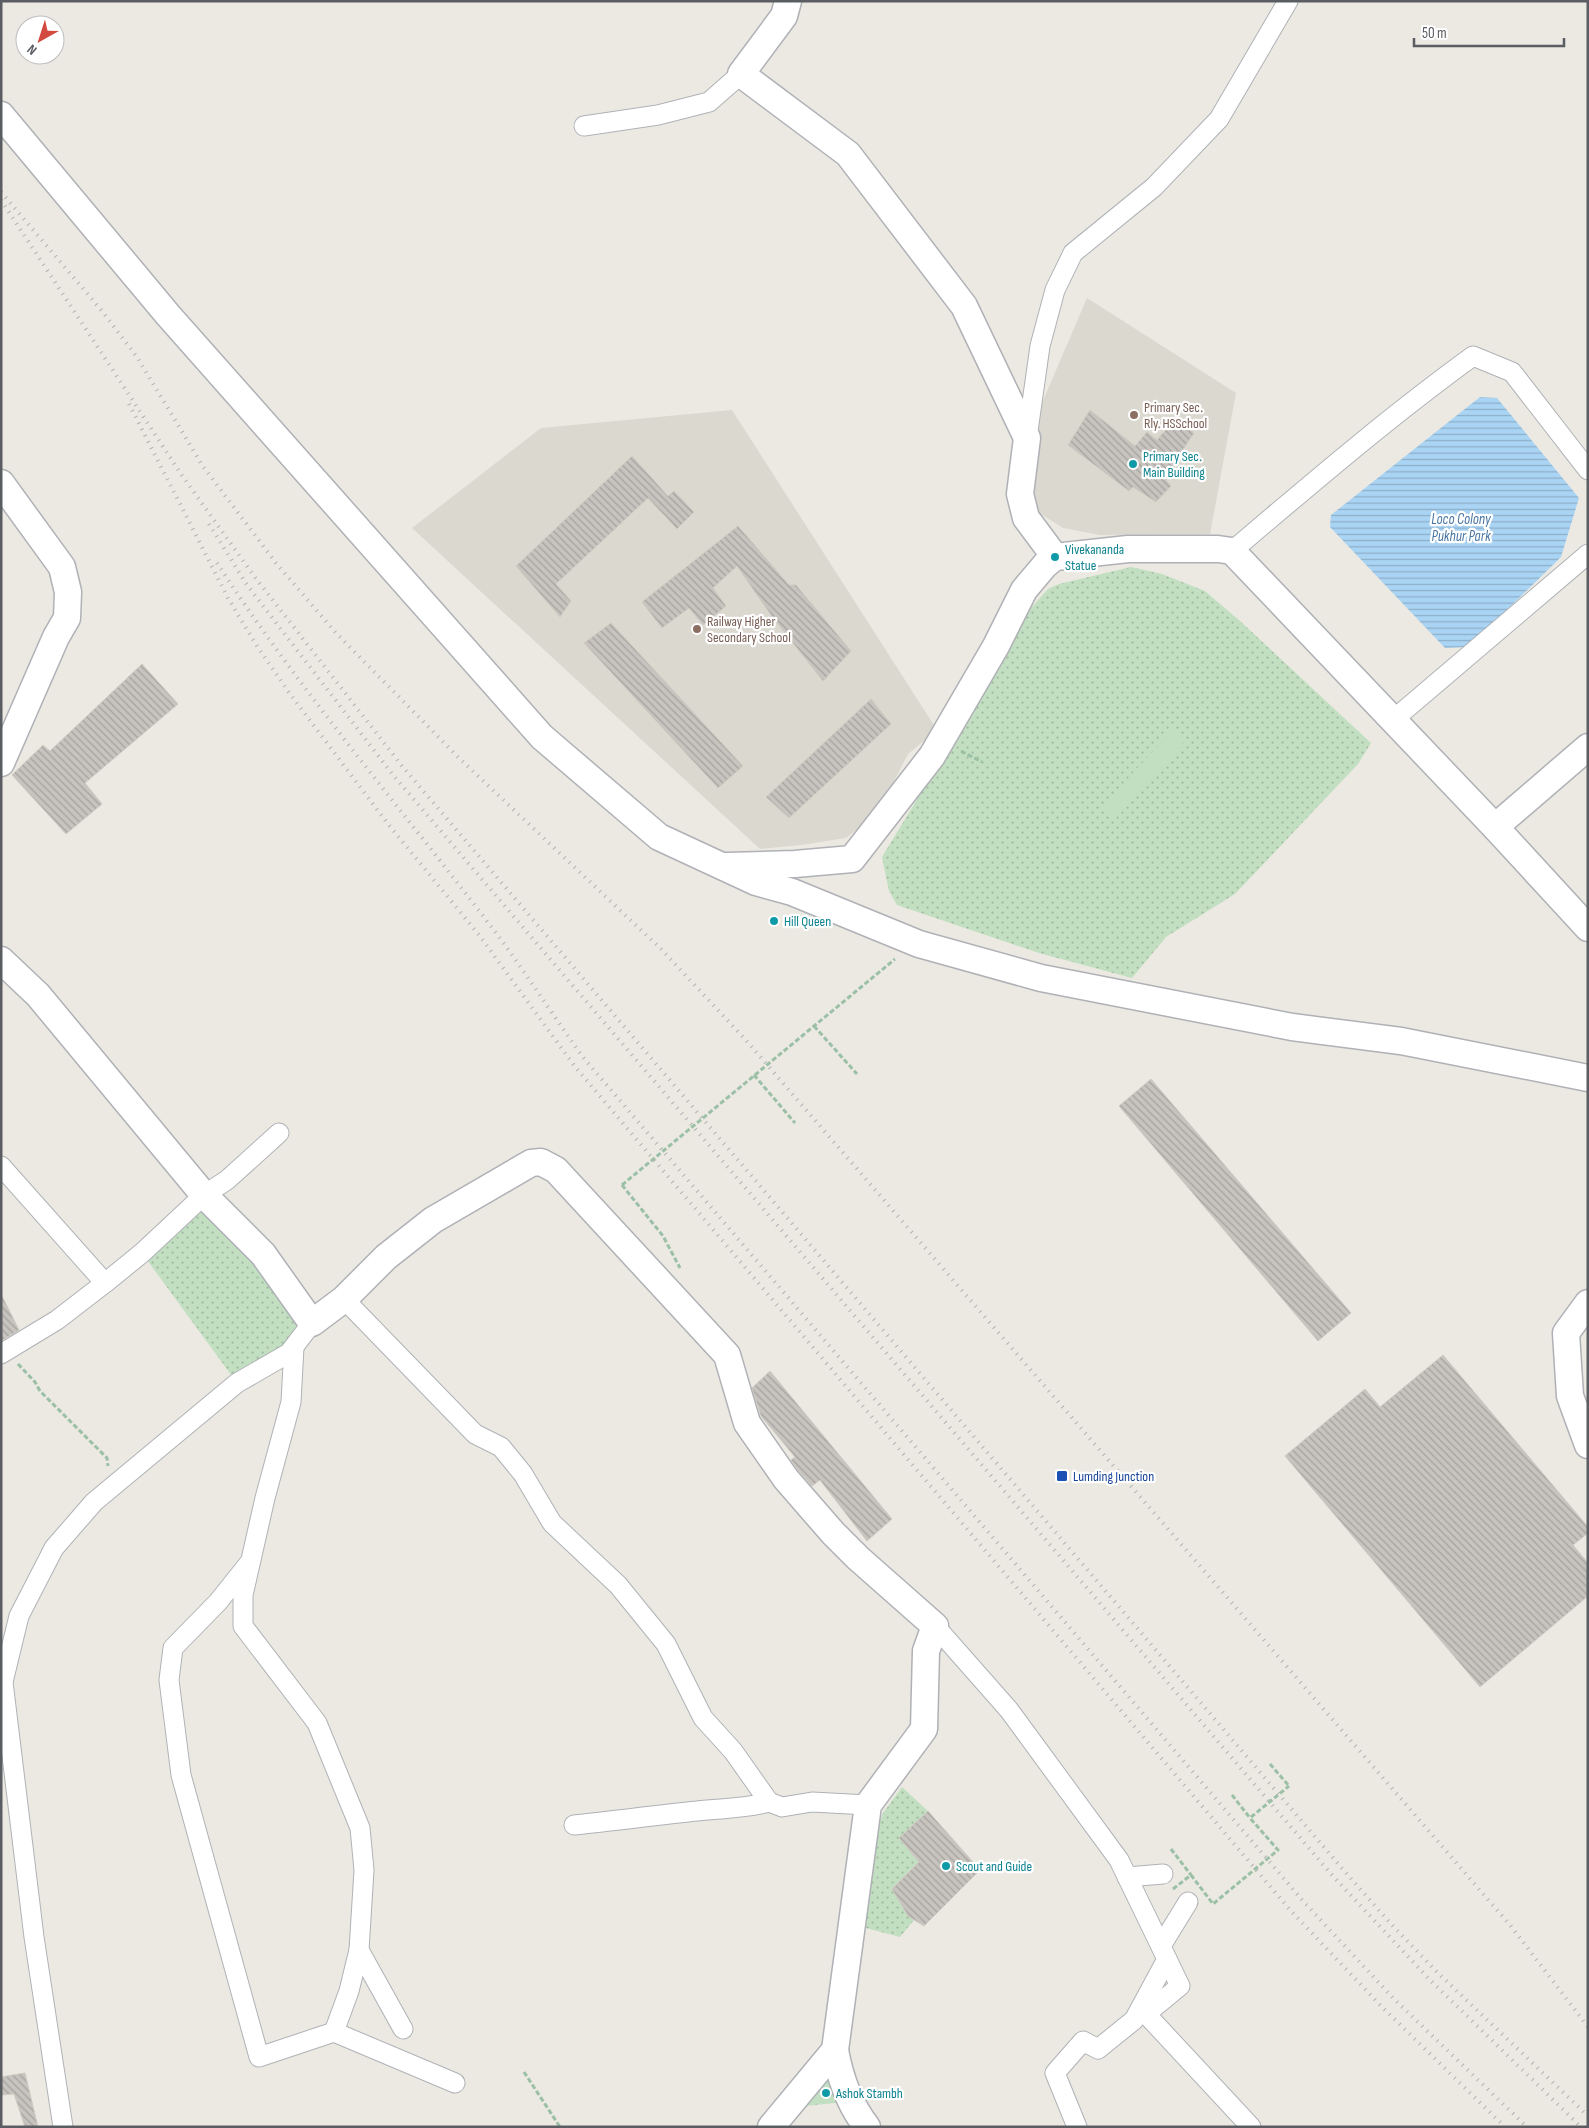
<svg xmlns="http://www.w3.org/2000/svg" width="1589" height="2128" font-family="'Sofia Sans Condensed',sans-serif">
<defs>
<pattern id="grass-tufts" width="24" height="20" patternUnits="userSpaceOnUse" patternTransform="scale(1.25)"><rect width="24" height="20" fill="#c2e0c1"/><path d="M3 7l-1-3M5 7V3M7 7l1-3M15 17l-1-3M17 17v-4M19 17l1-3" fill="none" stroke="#a1b9a0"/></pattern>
<pattern id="park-dots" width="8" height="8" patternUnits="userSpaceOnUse" patternTransform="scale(1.25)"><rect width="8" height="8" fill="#c2e0c1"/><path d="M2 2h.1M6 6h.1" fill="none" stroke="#a1b9a0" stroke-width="1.8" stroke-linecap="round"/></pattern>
<pattern id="water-rules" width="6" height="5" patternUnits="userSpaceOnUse" patternTransform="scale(1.25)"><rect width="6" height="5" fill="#aad4f4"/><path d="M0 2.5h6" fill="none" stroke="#8dafc9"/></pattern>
<pattern id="building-back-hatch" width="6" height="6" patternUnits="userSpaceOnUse" patternTransform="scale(1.25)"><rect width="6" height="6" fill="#c7c4bf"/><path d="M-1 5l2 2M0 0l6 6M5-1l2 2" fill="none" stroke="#a5a29f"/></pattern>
</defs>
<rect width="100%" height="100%" fill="#ebe9e2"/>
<!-- education -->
<g fill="#dbd8d0">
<polygon points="1087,298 1236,393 1210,534 1100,535 1063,528 1036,511 1028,488 1027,438"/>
<polygon points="732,410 937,730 908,754 877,814 846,838 801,845 760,849 412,528 541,428"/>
</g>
<!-- grass -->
<polygon fill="url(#grass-tufts)" points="830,2068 846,2102 804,2106"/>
<!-- park -->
<g fill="url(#park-dots)">
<polygon points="1131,567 1162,574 1205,591 1240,621 1371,743 1358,764 1235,894 1166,937 1132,978 1039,953 897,905 889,891 882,857 944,755 973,715 982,690 1022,618 1048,589 1059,584"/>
<polygon points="204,1195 312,1323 237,1383 142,1253"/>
<polygon points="902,1787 928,1811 899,1838 919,1862 892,1889 908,1916 914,1920 900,1937 862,1927 871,1842 883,1813"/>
</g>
<!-- pitch -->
<polygon fill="#c2e0c1" points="1173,730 1184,742 1116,818 1102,806"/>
<!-- water -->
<polygon fill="url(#water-rules)" points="1480,397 1497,398 1579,498 1561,557 1469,647 1445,648 1330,527 1331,515"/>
<!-- building -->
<g fill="url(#building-back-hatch)" stroke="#cfcbc1">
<polygon points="1090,410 1135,446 1147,432 1157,440 1175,419 1194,433 1164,478 1171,486 1156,502 1133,487 1129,491 1068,445"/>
<polygon points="632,456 668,496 674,491 694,512 677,529 648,498 556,584 571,601 560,617 516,566"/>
<polygon points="738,526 789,585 796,585 851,651 823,681 771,615 737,566 713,588 726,606 703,625 689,608 662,628 642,602"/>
<polygon points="611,623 743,766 718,788 584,643"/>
<polygon points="142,664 178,704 85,783 102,804 66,834 12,775 43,745 50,751"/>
<polygon points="871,699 891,724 789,818 766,797"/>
<polygon points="1151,1079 1351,1313 1318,1341 1119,1106"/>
<polygon points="1,1294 19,1330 1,1341"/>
<polygon points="1443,1355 1588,1527 1588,1533 1573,1545 1588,1563 1588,1596 1480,1687 1285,1456 1365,1389 1380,1407"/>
<polygon points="770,1371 892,1519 867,1541 820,1480 812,1486 798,1470 791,1460 795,1457 761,1416 752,1388"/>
<polygon points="928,1811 980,1870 924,1926 908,1916 892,1889 919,1862 899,1838"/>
<polygon points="25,2073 38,2127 25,2127 14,2094 1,2095 1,2077"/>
</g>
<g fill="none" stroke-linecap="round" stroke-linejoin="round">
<!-- street casing -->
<g stroke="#afb2b6" stroke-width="21">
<g id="street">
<polyline points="584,126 658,115 709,102 741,74"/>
<polyline points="1027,438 1040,346 1055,290 1073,253 1154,187 1219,119 1288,1"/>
<path d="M 1232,551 C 1311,484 1389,417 1473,356 L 1512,372 L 1588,470"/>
<polyline points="1393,720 1588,554"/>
<polyline points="1,1166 105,1283"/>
<polyline points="344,1299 475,1434 501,1447 523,1474 552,1523 618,1585 666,1644 703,1718 733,1751 769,1802 782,1807 812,1802 868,1805"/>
<polyline points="294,1347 291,1402 265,1498 243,1595 243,1626 317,1723 360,1828 364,1870 359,1950 349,1991 334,2032"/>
<polyline points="1,1354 57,1320 105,1283 142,1253 204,1195 227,1180 279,1133"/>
<polyline points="250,1562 218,1602 173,1648 169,1680 181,1775 259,2057 334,2032 455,2083"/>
<polyline points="935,1626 1009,1710 1119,1860 1180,1986 1146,2014 1251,2127"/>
<path d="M 574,1825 C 615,1821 656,1815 697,1811 C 722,1808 745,1809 769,1802"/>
<polyline points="1127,1877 1163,1874"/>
<polyline points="1161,1946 1188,1902"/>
<polyline points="359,1950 403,2029"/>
<polyline points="63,2127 34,1937 3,1682 19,1616 54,1548 94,1502 237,1383 289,1353 312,1323"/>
<polyline points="1077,2127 1055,2073 1083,2041 1098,2049 1134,2020 1167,1959"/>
</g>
</g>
<!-- secondary casing -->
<g stroke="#afb1b6" stroke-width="29">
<g id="secondary">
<polyline points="788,1 784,16 741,74 848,154 964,306 1027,438 1020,494 1026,518 1055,557"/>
<polyline points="1,115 168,315 542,737 659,837 756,882 792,892 919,944 1041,978 1292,1027 1401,1041 1588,1078"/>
<polyline points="1,483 62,567 68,592 67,618 56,637 1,763"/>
<polyline points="1495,827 1588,747"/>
<polyline points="727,866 795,864 852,859 932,756 996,646 1024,590 1045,565 1055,557 1128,549 1218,549 1232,551 1495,827 1588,928"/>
<polyline points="1,960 38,995 204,1195 263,1254 312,1323 344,1299 386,1257 433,1220 531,1163 541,1162 556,1170 727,1355 747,1423 786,1479 833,1533 858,1558 935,1626 926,1651 924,1729 868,1805 835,2050 771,2127"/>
<polyline points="1588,1303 1566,1333 1570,1396 1588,1445"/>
<path d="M 835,2050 C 840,2078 849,2104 867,2127"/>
</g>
</g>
<!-- path -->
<g stroke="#9bc0a6" stroke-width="3" stroke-dasharray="5 2.5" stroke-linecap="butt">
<polyline points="961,751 982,762"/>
<polyline points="814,1026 857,1074"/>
<polyline points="754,1075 795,1123"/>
<polyline points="622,1185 663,1236 680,1268"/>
<polyline points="18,1364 35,1382 40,1391 107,1458 108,1466"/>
<polyline points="1270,1764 1289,1786"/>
<polyline points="1232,1795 1250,1818"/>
<polyline points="1171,1849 1191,1875"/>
<polyline points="524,2072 560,2127"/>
</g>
<!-- street -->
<use href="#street" stroke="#fff" stroke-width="19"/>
<!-- secondary -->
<use href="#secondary" stroke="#fff" stroke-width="26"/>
<!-- rail -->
<g stroke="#b0b1b1" stroke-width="4" stroke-dasharray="1 6" stroke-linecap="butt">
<polyline points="1,192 102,311 137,357 202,465 276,563 336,633 459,758 661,949 744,1038 1510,1925 1588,2027"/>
<polyline points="1,200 181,474 254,576 402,766 1340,1866 1392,1925 1438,1973 1588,2116"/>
<polyline points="129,404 228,598 257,646 290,694 388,824 479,935 576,1068 1291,1911 1381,2006 1505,2127"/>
<polyline points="209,524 247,585 393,775 1331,1874 1429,1979 1581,2127"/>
<path d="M 217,563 C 300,691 401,808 493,929 C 524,970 552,1014 582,1056 L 1303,1901 L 1394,1999 L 1527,2127"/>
</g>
<!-- path-bridge -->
<g stroke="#9bc0a6" stroke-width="3" stroke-dasharray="5 2.5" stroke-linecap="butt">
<polyline points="622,1185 895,959"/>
<polyline points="1173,1889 1191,1875 1213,1904 1278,1850 1250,1818 1289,1786"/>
</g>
</g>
<!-- markers -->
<g fill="#8d6e63" stroke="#fff" stroke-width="2">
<circle cx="1134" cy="415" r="5"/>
<circle cx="697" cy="629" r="5"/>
</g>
<g fill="#0f9aa8" stroke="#fff" stroke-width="2">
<circle cx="1133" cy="464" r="5"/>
<circle cx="1055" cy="557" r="5"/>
<circle cx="774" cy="921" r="5"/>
<circle cx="946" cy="1866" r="5"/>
<circle cx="826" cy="2093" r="5"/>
</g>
<rect fill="#1a4fb4" stroke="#fff" stroke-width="2" x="1056" y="1470" width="12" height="12" rx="2.5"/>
<g text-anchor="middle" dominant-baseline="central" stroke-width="4.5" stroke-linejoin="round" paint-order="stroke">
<!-- education labels -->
<g font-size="14" fill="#785e54" stroke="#fff" text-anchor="start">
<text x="1144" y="407">Primary Sec.<tspan x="1144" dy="16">Rly. HSSchool</tspan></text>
<text x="707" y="621">Railway Higher<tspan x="707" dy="16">Secondary School</tspan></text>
</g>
<!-- culture labels -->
<g font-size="14" fill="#0d838f" stroke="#fff" text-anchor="start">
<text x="1143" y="456">Primary Sec.<tspan x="1143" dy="16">Main Building</tspan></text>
<text x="1065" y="549">Vivekananda<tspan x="1065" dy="16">Statue</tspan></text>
<text x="784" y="921">Hill Queen</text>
<text x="956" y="1866">Scout and Guide</text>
<text x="836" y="2093">Ashok Stambh</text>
</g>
<!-- transit labels -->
<g font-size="14" fill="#164399" stroke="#fff" text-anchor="start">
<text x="1073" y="1476">Lumding Junction</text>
</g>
<!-- water labels -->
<g font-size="15" font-style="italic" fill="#4a76a3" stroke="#fff">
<text x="1461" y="519">Loco Colony<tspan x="1461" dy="17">Pukhur Park</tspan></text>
</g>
</g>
<!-- border -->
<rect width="1589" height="2128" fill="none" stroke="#5a5d61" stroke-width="5"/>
<!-- north arrow -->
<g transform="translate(40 40) rotate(219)"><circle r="24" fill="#ffffff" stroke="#bdbec0"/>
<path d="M0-4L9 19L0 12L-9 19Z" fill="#d34a41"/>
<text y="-8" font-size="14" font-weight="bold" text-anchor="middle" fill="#5a5d61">N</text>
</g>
<!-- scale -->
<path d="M1414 38v8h150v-8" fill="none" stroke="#5a5d61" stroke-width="2.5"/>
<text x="1422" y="38" font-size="15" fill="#5a5d61" stroke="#ffffff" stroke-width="4" paint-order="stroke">50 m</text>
</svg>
